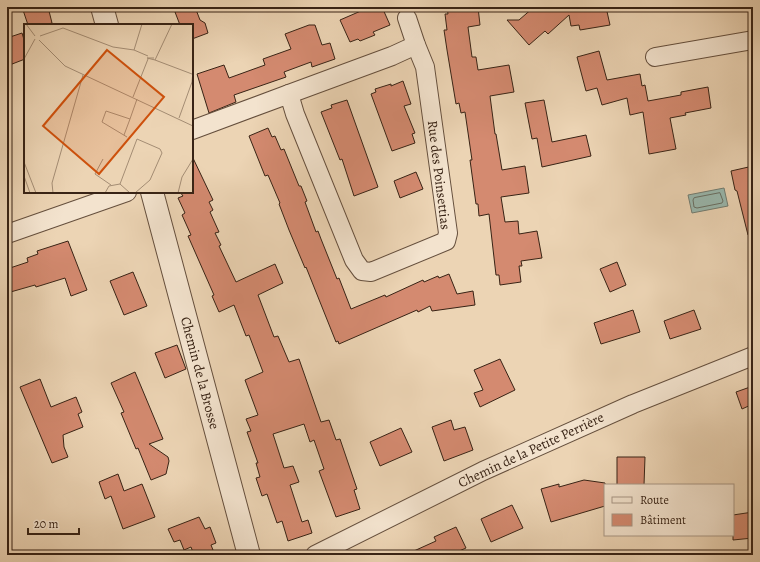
<svg xmlns="http://www.w3.org/2000/svg" width="760" height="562" font-family="Alegreya,serif">
<rect width="100%" height="100%" fill="#ecd4b4"/>
<filter id="stains"><feTurbulence type="fractalNoise" baseFrequency=".005" numOctaves="4"/><feColorMatrix values="0 0 0 0 .2 0 0 0 0 .09 0 0 0 0 .02 0 0 0 .5 -.17"/></filter>
<radialGradient id="worn" r=".72"><stop offset=".6" stop-color="#630" stop-opacity="0"/><stop offset="1" stop-color="#630" stop-opacity=".3"/></radialGradient>
<!-- water -->
<polygon fill="#99b8ae" stroke="#727c71" points="724,188 728,206 692,213 688,195"/>
<g fill="none" stroke-linecap="round" stroke-linejoin="round">
<!-- shore -->
<polygon stroke="#686e62" stroke-width="1" points="720,193 723,201 722,203 697,208 694,207 693,200 694,198"/>
</g>
<!-- building -->
<g fill="#d48a70" stroke="#382315">
<polygon points="22,7 48,7 52,23 45,25 28,25"/>
<polygon points="190,7 195,7 200,20 205,23 208,33 192,39 192,25 180,25 175,12"/>
<polygon points="370,7 382,7 390,25 373,32 375,35 360,41 358,39 350,42 340,20"/>
<polygon points="447,7 478,7 480,25 468,27 472,57 476,57 478,70 509,65 514,92 490,96 495,134 496,134 502,170 525,166 529,193 501,197 505,222 518,221 519,234 537,231 542,258 521,261 522,266 519,266 521,282 500,285 499,275 496,275 489,214 479,216 478,204 476,204 470,160 472,160 465,112 461,113 459,103 456,104 447,50 444,30 447,30 445,14 448,14"/>
<polygon points="534,7 606,7 610,25 580,30 579,25 571,26 569,15 548,34 545,31 529,45 507,20 519,20"/>
<polygon points="309,25 315,25 322,45 330,43 335,59 312,67 311,62 284,72 286,77 234,95 236,102 209,113 197,74 224,65 229,78 265,65 263,59 291,49 285,34"/>
<polygon points="22,33 25,43 25,59 7,66 7,38"/>
<polygon points="599,51 607,80 640,74 642,86 645,85 648,101 681,95 681,92 708,87 711,108 685,113 686,115 670,118 676,149 649,154 643,112 630,115 627,98 602,105 597,88 586,91 577,57"/>
<polygon points="403,81 411,104 404,106 415,133 412,134 415,143 392,151 371,94 376,92 375,89 391,84 391,86"/>
<polygon points="347,100 378,187 354,196 342,159 340,160 321,112 332,108 331,105"/>
<polygon points="544,100 552,142 586,135 591,156 542,167 537,138 532,139 525,103"/>
<polygon points="268,128 272,137 275,136 281,150 284,149 299,186 301,186 307,201 305,202 316,232 318,231 321,239 337,279 339,278 351,309 385,295 386,297 423,280 424,282 438,276 439,278 449,274 457,294 473,291 475,305 432,311 430,306 418,312 417,310 339,344 338,341 336,342 306,267 305,268 289,230 279,204 280,203 268,175 265,176 249,136"/>
<polygon points="192,156 213,200 209,202 213,210 210,212 219,232 215,233 221,245 219,246 236,282 275,264 283,283 258,295 274,337 278,336 289,362 299,359 321,422 329,420 336,440 340,439 357,489 354,490 360,509 336,517 319,471 324,469 314,440 310,442 304,424 273,434 284,468 293,466 299,482 290,485 302,522 308,520 312,533 288,541 282,521 277,523 267,494 262,496 256,478 260,477 256,463 258,463 247,432 251,431 246,419 258,415 245,380 263,372 249,335 246,336 234,305 219,312 212,296 214,295 188,236 191,235 182,215 185,213 178,198 183,196 180,192 192,192"/>
<polygon points="753,166 753,234 748,235 737,191 735,190 731,171"/>
<polygon points="416,172 423,189 400,198 394,181"/>
<polygon points="68,241 87,290 71,296 65,278 36,287 35,285 7,293 7,269 28,262 27,258 38,254 37,251"/>
<polygon points="617,262 626,285 610,292 600,269"/>
<polygon points="133,272 147,306 124,315 110,281"/>
<polygon points="633,310 640,332 601,344 594,323"/>
<polygon points="694,310 701,329 670,339 664,321"/>
<polygon points="177,345 186,369 165,378 155,353"/>
<polygon points="500,359 515,390 480,407 474,393 483,390 474,370"/>
<polygon points="135,372 163,439 149,444 168,457 169,461 166,474 151,480 138,448 136,449 121,413 124,412 111,383"/>
<polygon points="40,379 51,407 76,397 82,412 78,414 83,427 63,435 64,447 68,457 52,463 20,387"/>
<polygon points="753,386 753,404 742,409 736,392"/>
<polygon points="451,420 454,430 465,427 473,450 444,461 432,427"/>
<polygon points="401,428 412,452 380,466 370,442"/>
<polygon points="617,457 645,457 644,485 617,485"/>
<polygon points="118,474 124,491 142,484 155,517 123,529 111,496 105,499 99,482"/>
<polygon points="584,480 605,483 605,506 551,522 541,489 559,484 559,487"/>
<polygon points="512,505 523,528 491,542 481,519"/>
<polygon points="753,512 753,538 733,540 733,515"/>
<polygon points="199,517 205,529 210,527 216,543 211,545 215,555 194,555 191,547 184,550 180,540 174,542 168,529"/>
<polygon points="456,527 466,548 450,555 405,555 436,541 434,537"/>
</g>
<g fill="none" stroke-linecap="round" stroke-linejoin="round">
<!-- minor casing -->
<g stroke="#654f3d" stroke-width="20">
<g id="minor">
<polyline points="655,57 753,40"/>
<polyline points="289,94 392,56 416,45"/>
<polyline points="192,130 289,94 295,114 354,260 362,271 371,272 446,241 448,233 425,67 416,45 407,18"/>
<polyline points="7,234 127,192"/>
<polyline points="315,555 483,471 633,404 753,356"/>
</g>
</g>
<!-- tertiary casing -->
<g stroke="#654f3d" stroke-width="24">
<g id="tertiary">
<polyline points="102,7 107,25"/>
<polyline points="152,192 249,555"/>
</g>
</g>
<!-- minor -->
<use href="#minor" stroke="#f3e3ce" stroke-width="18"/>
<!-- tertiary -->
<use href="#tertiary" stroke="#f3e3ce" stroke-width="22"/>
</g>
<g text-anchor="middle" dominant-baseline="central" stroke-width="3" stroke-linejoin="round" paint-order="stroke">
<!-- street labels -->
<g font-size="14" fill="#382315" stroke="#f3e3ce">
<text transform="translate(439 175) rotate(83)">Rue des Poinsettias</text>
<text transform="translate(200 373) rotate(75)">Chemin de la Brosse</text>
<text transform="translate(531 450) rotate(-25)">Chemin de la Petite Perrière</text>
</g>
</g>
<!-- overview -->
<g transform="translate(24 24)">
<rect width="169" height="169" fill="#ecd4b4"/>
<path fill="none" stroke="#a48d74" stroke-width="1" d="M 2,0 L 11,12M 16,12 L 39,4 L 89,23 L 110,26 L 124,32M 15,16 L 41,42 L 169,102M 110,26 L 118,0M 130,34 L 123,34 L 131,36 L 148,0M 0,35 L 11,15M 131,36 L 168,50M 109,73 L 124,35M 155,94 L 168,58 L 169,47M 100,111 L 106,95M 103,113 L 78,98 L 82,87 L 106,95 L 113,75M 79,135 L 71,150 L 87,161M 0,138 L 12,169M 0,152 L 6,169M 96,160 L 113,115 L 136,125 L 138,129 L 126,156 L 111,169M 29,169 L 28,159 L 59,51M 81,169 L 85,162 L 96,160 L 106,169M 154,169 L 158,153 L 169,135"/>
<path fill="#ce510d" fill-opacity="0.15" stroke="#ce510d" stroke-width="2" d="M 83,26 L 140,73 L 75,150 L 19,102 Z"/>
<rect width="169" height="169" fill="none" stroke="#382315" stroke-width="2"/>
</g>
<!-- margin -->
<rect width="760" height="562" fill="none" stroke="#ecd4b4" stroke-width="24"/>
<rect x="8" y="8" width="744" height="546" fill="none" stroke="#382315" stroke-width="2"/>
<rect x="12" y="12" width="736" height="538" fill="none" stroke="#382315"/>
<!-- legend -->
<rect x="604" y="484" width="130" height="52" fill="#f3e3ce" stroke="#a89684"/>
<rect x="612" y="497" width="20" height="6" fill="#f3e3ce" stroke="#a89684"/>
<text x="640" y="504" font-size="12" fill="#382315">Route</text>
<rect x="612" y="514" width="20" height="12" fill="#d48a70" stroke="#a89684"/>
<text x="640" y="524" font-size="12" fill="#382315">Bâtiment</text>
<!-- scale -->
<path d="M28 528v6h51v-6" fill="none" stroke="#382315" stroke-width="2"/>
<text x="34" y="528" font-size="12" fill="#382315" stroke="#f3e3ce" stroke-width="3" paint-order="stroke">20 m</text>
<rect width="100%" height="100%" filter="url(#stains)"/>
<rect width="100%" height="100%" fill="url(#worn)"/>
</svg>
